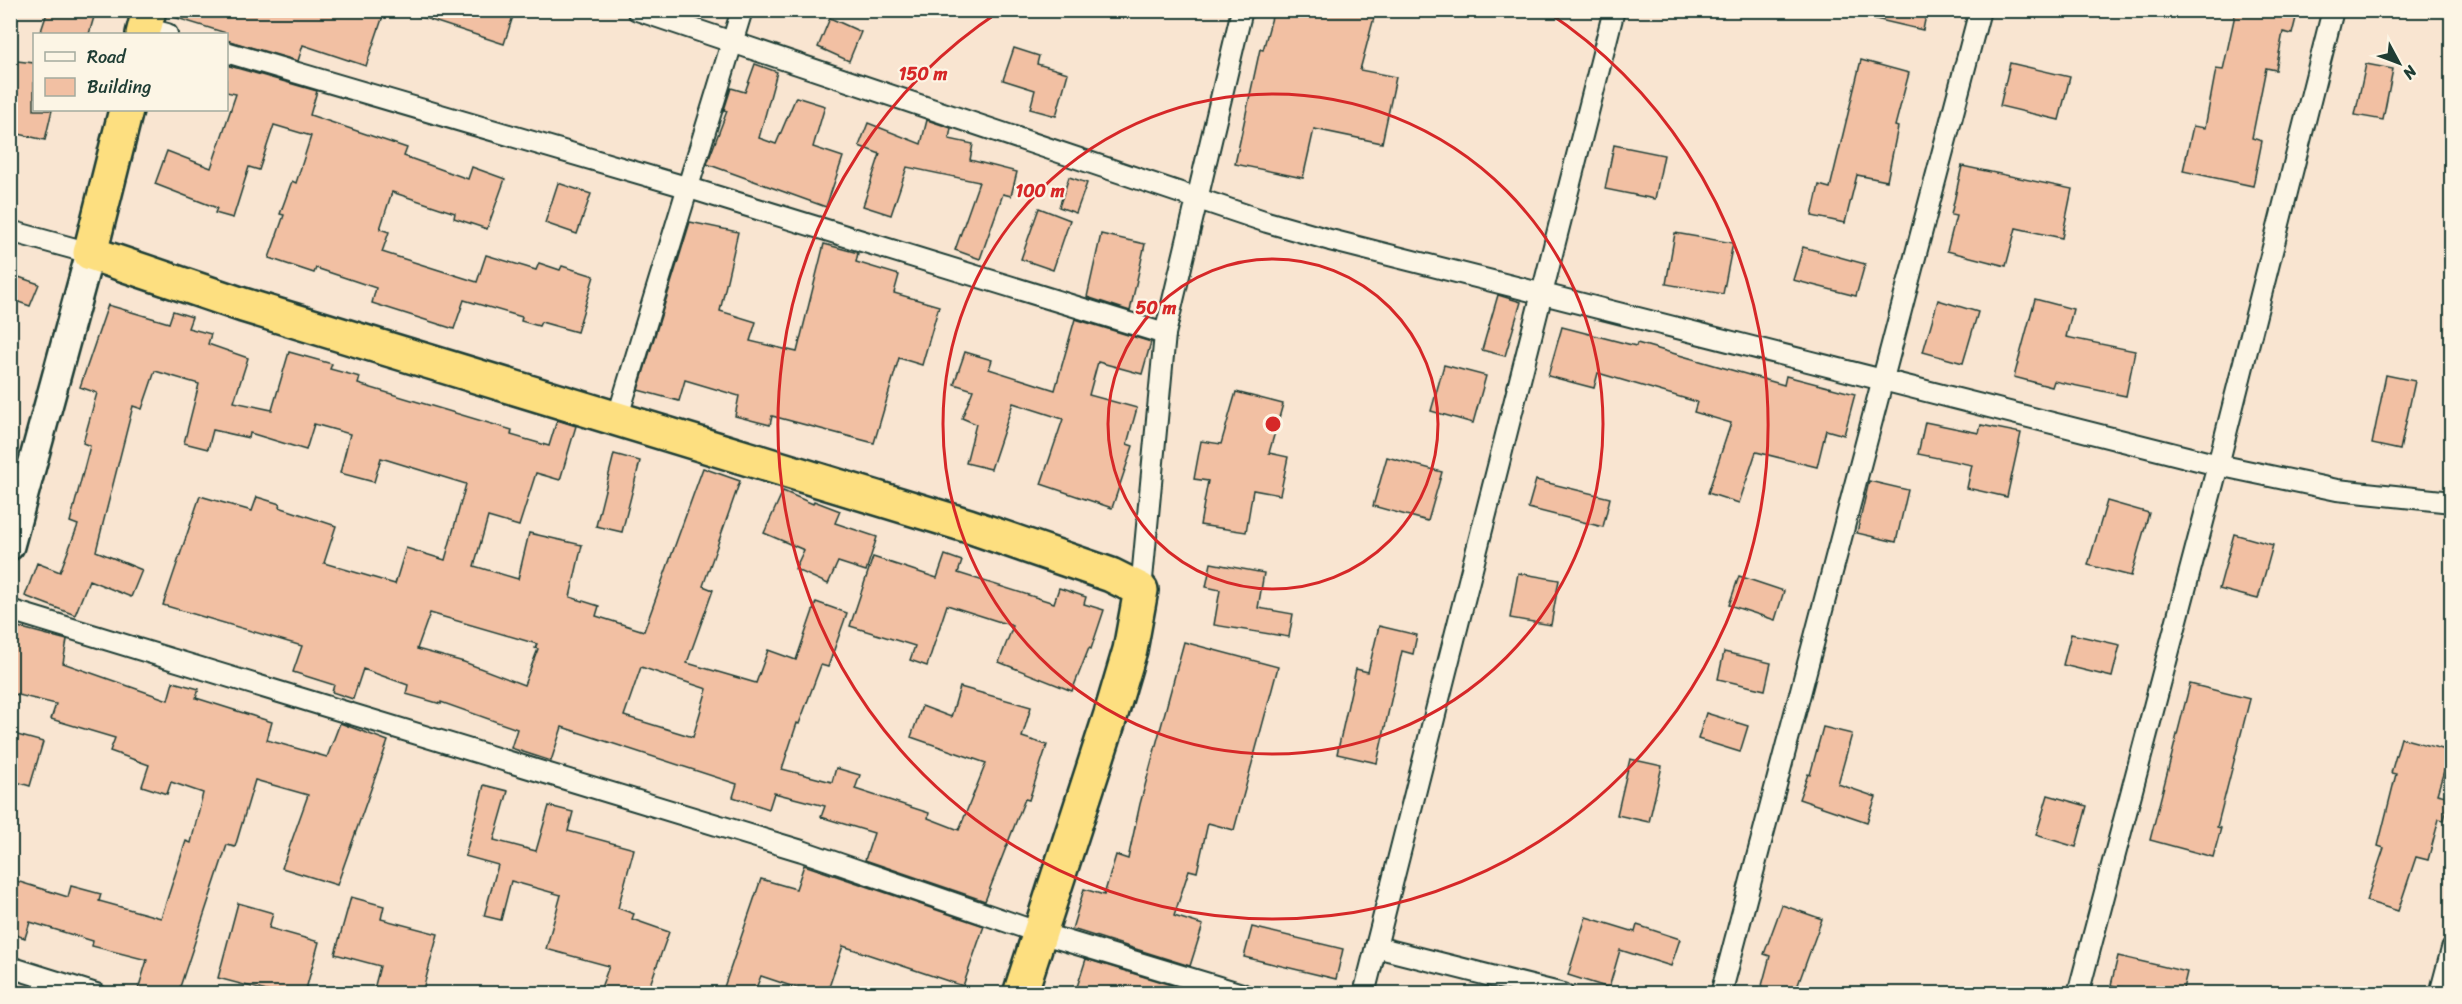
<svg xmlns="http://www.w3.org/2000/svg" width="2462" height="1004" font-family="Sriracha,sans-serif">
<rect width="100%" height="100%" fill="#f9e5d1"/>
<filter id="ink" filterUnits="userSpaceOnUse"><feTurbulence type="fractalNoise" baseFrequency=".0167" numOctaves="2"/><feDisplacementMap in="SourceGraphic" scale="12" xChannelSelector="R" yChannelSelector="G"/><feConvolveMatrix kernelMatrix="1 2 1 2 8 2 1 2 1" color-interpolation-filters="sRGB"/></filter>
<g filter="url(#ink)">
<!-- building -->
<g fill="#f2c0a3" stroke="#1f3d34" stroke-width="1.5" fill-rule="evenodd">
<polygon points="48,10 96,10 89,34 40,34"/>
<polygon points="167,10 385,10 366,66 303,45 298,61 226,40 226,33 167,15"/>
<polygon points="413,10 515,10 504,44 412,14"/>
<polygon points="1274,10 1376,10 1360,70 1396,77 1382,143 1314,129 1303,178 1235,164 1260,49 1263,50"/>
<polygon points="1872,10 1927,10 1923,30 1871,18"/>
<polygon points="2236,10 2298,10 2292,34 2283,32 2276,70 2266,68 2252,138 2262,141 2253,186 2183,171 2193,126 2205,128 2216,69 2223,70"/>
<polygon points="830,18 861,32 849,61 818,47"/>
<polygon points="1014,48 1039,56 1037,64 1068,73 1056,116 1030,109 1035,90 1003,80"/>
<polygon points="1861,60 1909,73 1895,126 1898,127 1887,181 1857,175 1845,223 1812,216 1819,185 1830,188"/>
<polygon points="17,61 34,63 34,110 52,110 45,140 10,132 10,92 14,93"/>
<polygon points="2010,63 2070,77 2059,120 2000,106"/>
<polygon points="755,64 777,72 759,138 776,144 796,97 825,106 813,147 843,157 826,207 707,164 727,111 724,110 731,88 745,92"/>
<polygon points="2366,64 2393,69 2383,120 2355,115"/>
<polygon points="226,65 317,91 310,115 407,148 404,156 468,179 472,167 505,179 487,229 454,218 455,213 392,192 380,229 389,232 382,252 477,282 486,255 536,270 539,263 560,270 562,266 594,276 577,332 541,322 539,326 521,321 522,317 464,300 454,329 372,303 376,288 316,268 314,273 269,258 284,215 280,214 292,181 296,183 311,136 274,125 259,170 249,167 233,218 215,213 217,208 155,184 167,151 211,168 236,94 226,92"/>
<polygon points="927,120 951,128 949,139 973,144 970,160 1017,172 1011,196 1003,194 980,259 955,250 979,182 907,167 891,215 863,206 880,154 859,146 868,123 921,144"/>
<polygon points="1614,145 1664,155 1655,199 1605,189"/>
<polygon points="1962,166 2072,189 2062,238 2016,228 2006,266 1947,251 1956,216 1951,215"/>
<polygon points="1069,177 1087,183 1076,213 1059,207"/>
<polygon points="558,183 591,194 577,234 545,223"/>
<polygon points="1039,208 1070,220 1053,270 1021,259"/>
<polygon points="690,222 738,232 720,311 756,322 750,341 797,352 824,244 858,253 856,262 899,275 894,293 939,306 922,365 899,358 874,443 772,416 770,425 735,416 739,396 685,380 679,401 638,390"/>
<polygon points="1675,233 1733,243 1723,294 1666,284"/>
<polygon points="1101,234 1145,244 1130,311 1087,297"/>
<polygon points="1803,247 1865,264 1856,296 1793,280"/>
<polygon points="10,274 39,284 30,306 10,299"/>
<polygon points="1498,295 1521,302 1505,356 1482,350"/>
<polygon points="2035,299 2073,309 2066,337 2135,351 2126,396 2054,381 2052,387 2014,377"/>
<polygon points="1938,300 1978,312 1963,363 1923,352"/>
<path d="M 108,305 L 169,323 L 173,311 L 192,317 L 188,328 L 211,334 L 208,344 L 248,358 L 234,402 L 272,410 L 289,352 L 332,364 L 330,369 L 360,377 L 358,384 L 512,430 L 511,435 L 549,446 L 557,420 L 576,426 L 560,480 L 536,473 L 519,526 L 488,517 L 474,566 L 518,579 L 529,533 L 582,545 L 570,597 L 599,606 L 596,616 L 644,631 L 703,468 L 740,481 L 703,586 L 713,590 L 687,663 L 756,683 L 768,650 L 796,660 L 816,602 L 847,613 L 828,667 L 821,665 L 799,724 L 797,723 L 782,769 L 832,782 L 836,768 L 860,775 L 855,789 L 929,813 L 928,818 L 959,830 L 986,763 L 911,737 L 922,706 L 951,717 L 960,687 L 1031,707 L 1022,737 L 1047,745 L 1029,800 L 1025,799 L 985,901 L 865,860 L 874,833 L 821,817 L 825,806 L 774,793 L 769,809 L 733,797 L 737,784 L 562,727 L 551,761 L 511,748 L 517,729 L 441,702 L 441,704 L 406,694 L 408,685 L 363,669 L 353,699 L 332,692 L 334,685 L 293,672 L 302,646 L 163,605 L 200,496 L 252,511 L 257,497 L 280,504 L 279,507 L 336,526 L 324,563 L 395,584 L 406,548 L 445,560 L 466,484 L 381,458 L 374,482 L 340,473 L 350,434 L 314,424 L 306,450 L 250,433 L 249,438 L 213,430 L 208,449 L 184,443 L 199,384 L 155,371 L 142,409 L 133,406 L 96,551 L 142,570 L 131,597 L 89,580 L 75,615 L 25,596 L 37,563 L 60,572 L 78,525 L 70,522 L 90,446 L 83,443 L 97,393 L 80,387 ZM 430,613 L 537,644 L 535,648 L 538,649 L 524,685 L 464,662 L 417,649 ZM 641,667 L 707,689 L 693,737 L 624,716 Z"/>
<polygon points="1075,319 1151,342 1142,374 1098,362 1089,395 1137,408 1127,444 1133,446 1112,508 1041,484 1063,419 1013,403 991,469 966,463 976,424 962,418 973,390 954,384 965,352 992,360 989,369 1055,390"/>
<polygon points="1562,327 1636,346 1637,343 1784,385 1786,376 1855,394 1844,435 1826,430 1817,467 1756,452 1739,503 1708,493 1731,423 1694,412 1697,402 1598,373 1594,388 1548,376"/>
<polygon points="1444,365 1486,376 1473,423 1431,411"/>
<polygon points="2386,375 2415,381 2400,450 2372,444"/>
<polygon points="1236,392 1283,404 1269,453 1288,457 1280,495 1253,490 1246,532 1200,525 1208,481 1194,479 1201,441 1221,444"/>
<polygon points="1925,422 1979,433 1981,425 2021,433 2007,497 1967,488 1972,465 1918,454"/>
<polygon points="614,454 640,461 622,532 596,526"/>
<polygon points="1387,457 1442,472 1428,521 1373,506"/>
<polygon points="1536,480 1610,498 1603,527 1528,508"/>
<polygon points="1869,481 1908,490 1896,542 1857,533"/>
<polygon points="783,491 813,504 814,501 840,511 835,523 877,537 866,571 838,562 828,584 795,569 804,550 764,533"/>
<polygon points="2107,501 2149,513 2131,576 2088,565"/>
<polygon points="2234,534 2273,545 2258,599 2219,589"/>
<polygon points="945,555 962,561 958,573 1054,603 1059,588 1086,597 1084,604 1104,610 1091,649 1089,648 1072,691 999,662 1013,626 947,605 927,666 910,660 915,646 850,626 873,557 937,578"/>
<polygon points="1211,563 1264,573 1258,608 1293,614 1289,637 1214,625 1220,590 1206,587"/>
<polygon points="1518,573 1559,580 1551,625 1510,618"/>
<polygon points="1739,576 1784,591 1775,620 1729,605"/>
<polygon points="1379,626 1417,635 1413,654 1402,651 1377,763 1337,754 1356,669 1368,672"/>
<polygon points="18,627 67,640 63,663 168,700 173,682 199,689 196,698 272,722 267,740 327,757 340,723 388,741 337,885 282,868 308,795 255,780 235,847 227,845 178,993 137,993 147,960 92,946 93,941 30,922 25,938 10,933 10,879 68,897 71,886 101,894 99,901 161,918 186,841 191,843 203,793 171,782 167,794 142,786 149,765 110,751 115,738 51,719 56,704 10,693 10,655"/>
<polygon points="2071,634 2120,645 2112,677 2063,665"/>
<polygon points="1184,642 1278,667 1234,830 1208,823 1197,872 1189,870 1174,916 1203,925 1190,966 1072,929 1084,889 1104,895 1116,855 1128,859 1140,804"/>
<polygon points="1724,652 1771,663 1765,690 1718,679"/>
<polygon points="2190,684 2250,699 2217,827 2221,828 2213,857 2150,840"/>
<polygon points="1706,713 1748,726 1740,752 1698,739"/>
<polygon points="1823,727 1852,734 1838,784 1876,797 1867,822 1799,799 1808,774 1810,775"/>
<polygon points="10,733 43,742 30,786 10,780"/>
<polygon points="2401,738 2450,751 2437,794 2450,797 2444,820 2439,819 2428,860 2416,857 2398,911 2366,901 2384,848 2378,846 2396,774 2391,773"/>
<polygon points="1630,759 1662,766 1649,822 1617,815"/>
<polygon points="484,785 508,791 494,840 536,851 549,806 573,812 568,831 634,849 618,908 634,914 632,919 669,932 647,993 599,993 609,966 546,949 561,895 511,881 501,920 484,916 498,865 465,856"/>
<polygon points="2048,795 2087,806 2076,847 2036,835"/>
<polygon points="804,865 984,926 963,986 843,946 827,993 812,993 761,976 754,993 722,993 761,879 796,889"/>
<polygon points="351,897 384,906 381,919 438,934 422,993 373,993 380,966 335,954"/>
<polygon points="238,903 273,913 269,928 319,942 305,993 274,993 218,978"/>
<polygon points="1782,905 1822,919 1795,993 1760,993 1770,956 1764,954"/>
<polygon points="1586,917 1635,932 1637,925 1680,939 1671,966 1620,950 1609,988 1568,975"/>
<polygon points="1252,927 1343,949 1336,979 1244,957"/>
<polygon points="2118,956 2187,972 2182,993 2150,993 2111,985"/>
<polygon points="1086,959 1184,989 1182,993 1075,993"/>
</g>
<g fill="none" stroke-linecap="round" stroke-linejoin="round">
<!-- street casing -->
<g stroke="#1f3d34" stroke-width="24">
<g id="street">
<polyline points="637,10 1267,222 1330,240 2218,465 2337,490 2452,502"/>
<polyline points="145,28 167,34"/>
<polyline points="226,52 686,187 1165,334"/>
<polyline points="10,231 90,253"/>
<polyline points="617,419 742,10"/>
<polyline points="1141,590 1165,334 1242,10"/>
<polyline points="10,610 802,851 1040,933 1242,994"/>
<polyline points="1376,947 1563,994"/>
<polyline points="10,967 96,994"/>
<polyline points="1364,994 1614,10"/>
<polyline points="1721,994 1980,10"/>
<polyline points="2078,994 2218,465 2333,10"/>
<polyline points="2440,994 2452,949"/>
</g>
</g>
<!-- secondary casing -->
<g stroke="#1f3d34" stroke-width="32">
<polyline id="secondary" points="10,546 90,253"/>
</g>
<!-- highway casing -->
<g stroke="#1f3d34" stroke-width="38">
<g id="highway">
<polyline points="143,34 149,10"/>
<polyline points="126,110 90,253 243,305 969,526 1111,575 1141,590 1130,650 1111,714 1020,994"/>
</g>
</g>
<!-- street -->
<use href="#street" stroke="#fcf5e5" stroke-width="20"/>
<!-- secondary -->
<use href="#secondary" stroke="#fcf5e5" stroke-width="27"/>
<!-- highway -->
<use href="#highway" stroke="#fddf80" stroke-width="33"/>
</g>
</g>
<!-- distance rings -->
<g fill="none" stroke="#d62828" stroke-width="3">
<circle cx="1273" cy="424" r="165"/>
<circle cx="1273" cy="424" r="330"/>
<path d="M1546 11A495 495 0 1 1 1000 11"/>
</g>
<circle cx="1273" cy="424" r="9" fill="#d62828" stroke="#fcf5e5" stroke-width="3"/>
<g font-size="18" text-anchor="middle" font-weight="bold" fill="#d62828" stroke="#fcf5e5" stroke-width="4.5" stroke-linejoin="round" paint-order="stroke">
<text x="923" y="80">150 m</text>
<text x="1040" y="197">100 m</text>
<text x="1156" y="314">50 m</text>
</g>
<!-- margin -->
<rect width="2462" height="1004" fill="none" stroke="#fcf5e5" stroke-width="36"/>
<rect x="18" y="18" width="2426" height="968" fill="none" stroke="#1f3d34" stroke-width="2" filter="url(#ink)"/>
<!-- legend -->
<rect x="33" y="33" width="195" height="78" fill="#fcf5e5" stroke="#a4ab9e" stroke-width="1.5"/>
<rect x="45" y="52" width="30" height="9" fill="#fcf5e5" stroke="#a4ab9e" stroke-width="1.5"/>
<text x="87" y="63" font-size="18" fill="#1f3d34">Road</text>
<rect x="45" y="78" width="30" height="18" fill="#f2c0a3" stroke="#a4ab9e" stroke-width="1.5"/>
<text x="87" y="93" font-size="18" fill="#1f3d34">Building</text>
<!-- north arrow -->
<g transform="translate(2399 63) rotate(131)" stroke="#fcf5e5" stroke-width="4.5" paint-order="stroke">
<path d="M0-4.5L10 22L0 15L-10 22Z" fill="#1f3d34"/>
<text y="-9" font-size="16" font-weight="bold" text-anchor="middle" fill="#1f3d34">N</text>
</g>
</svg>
